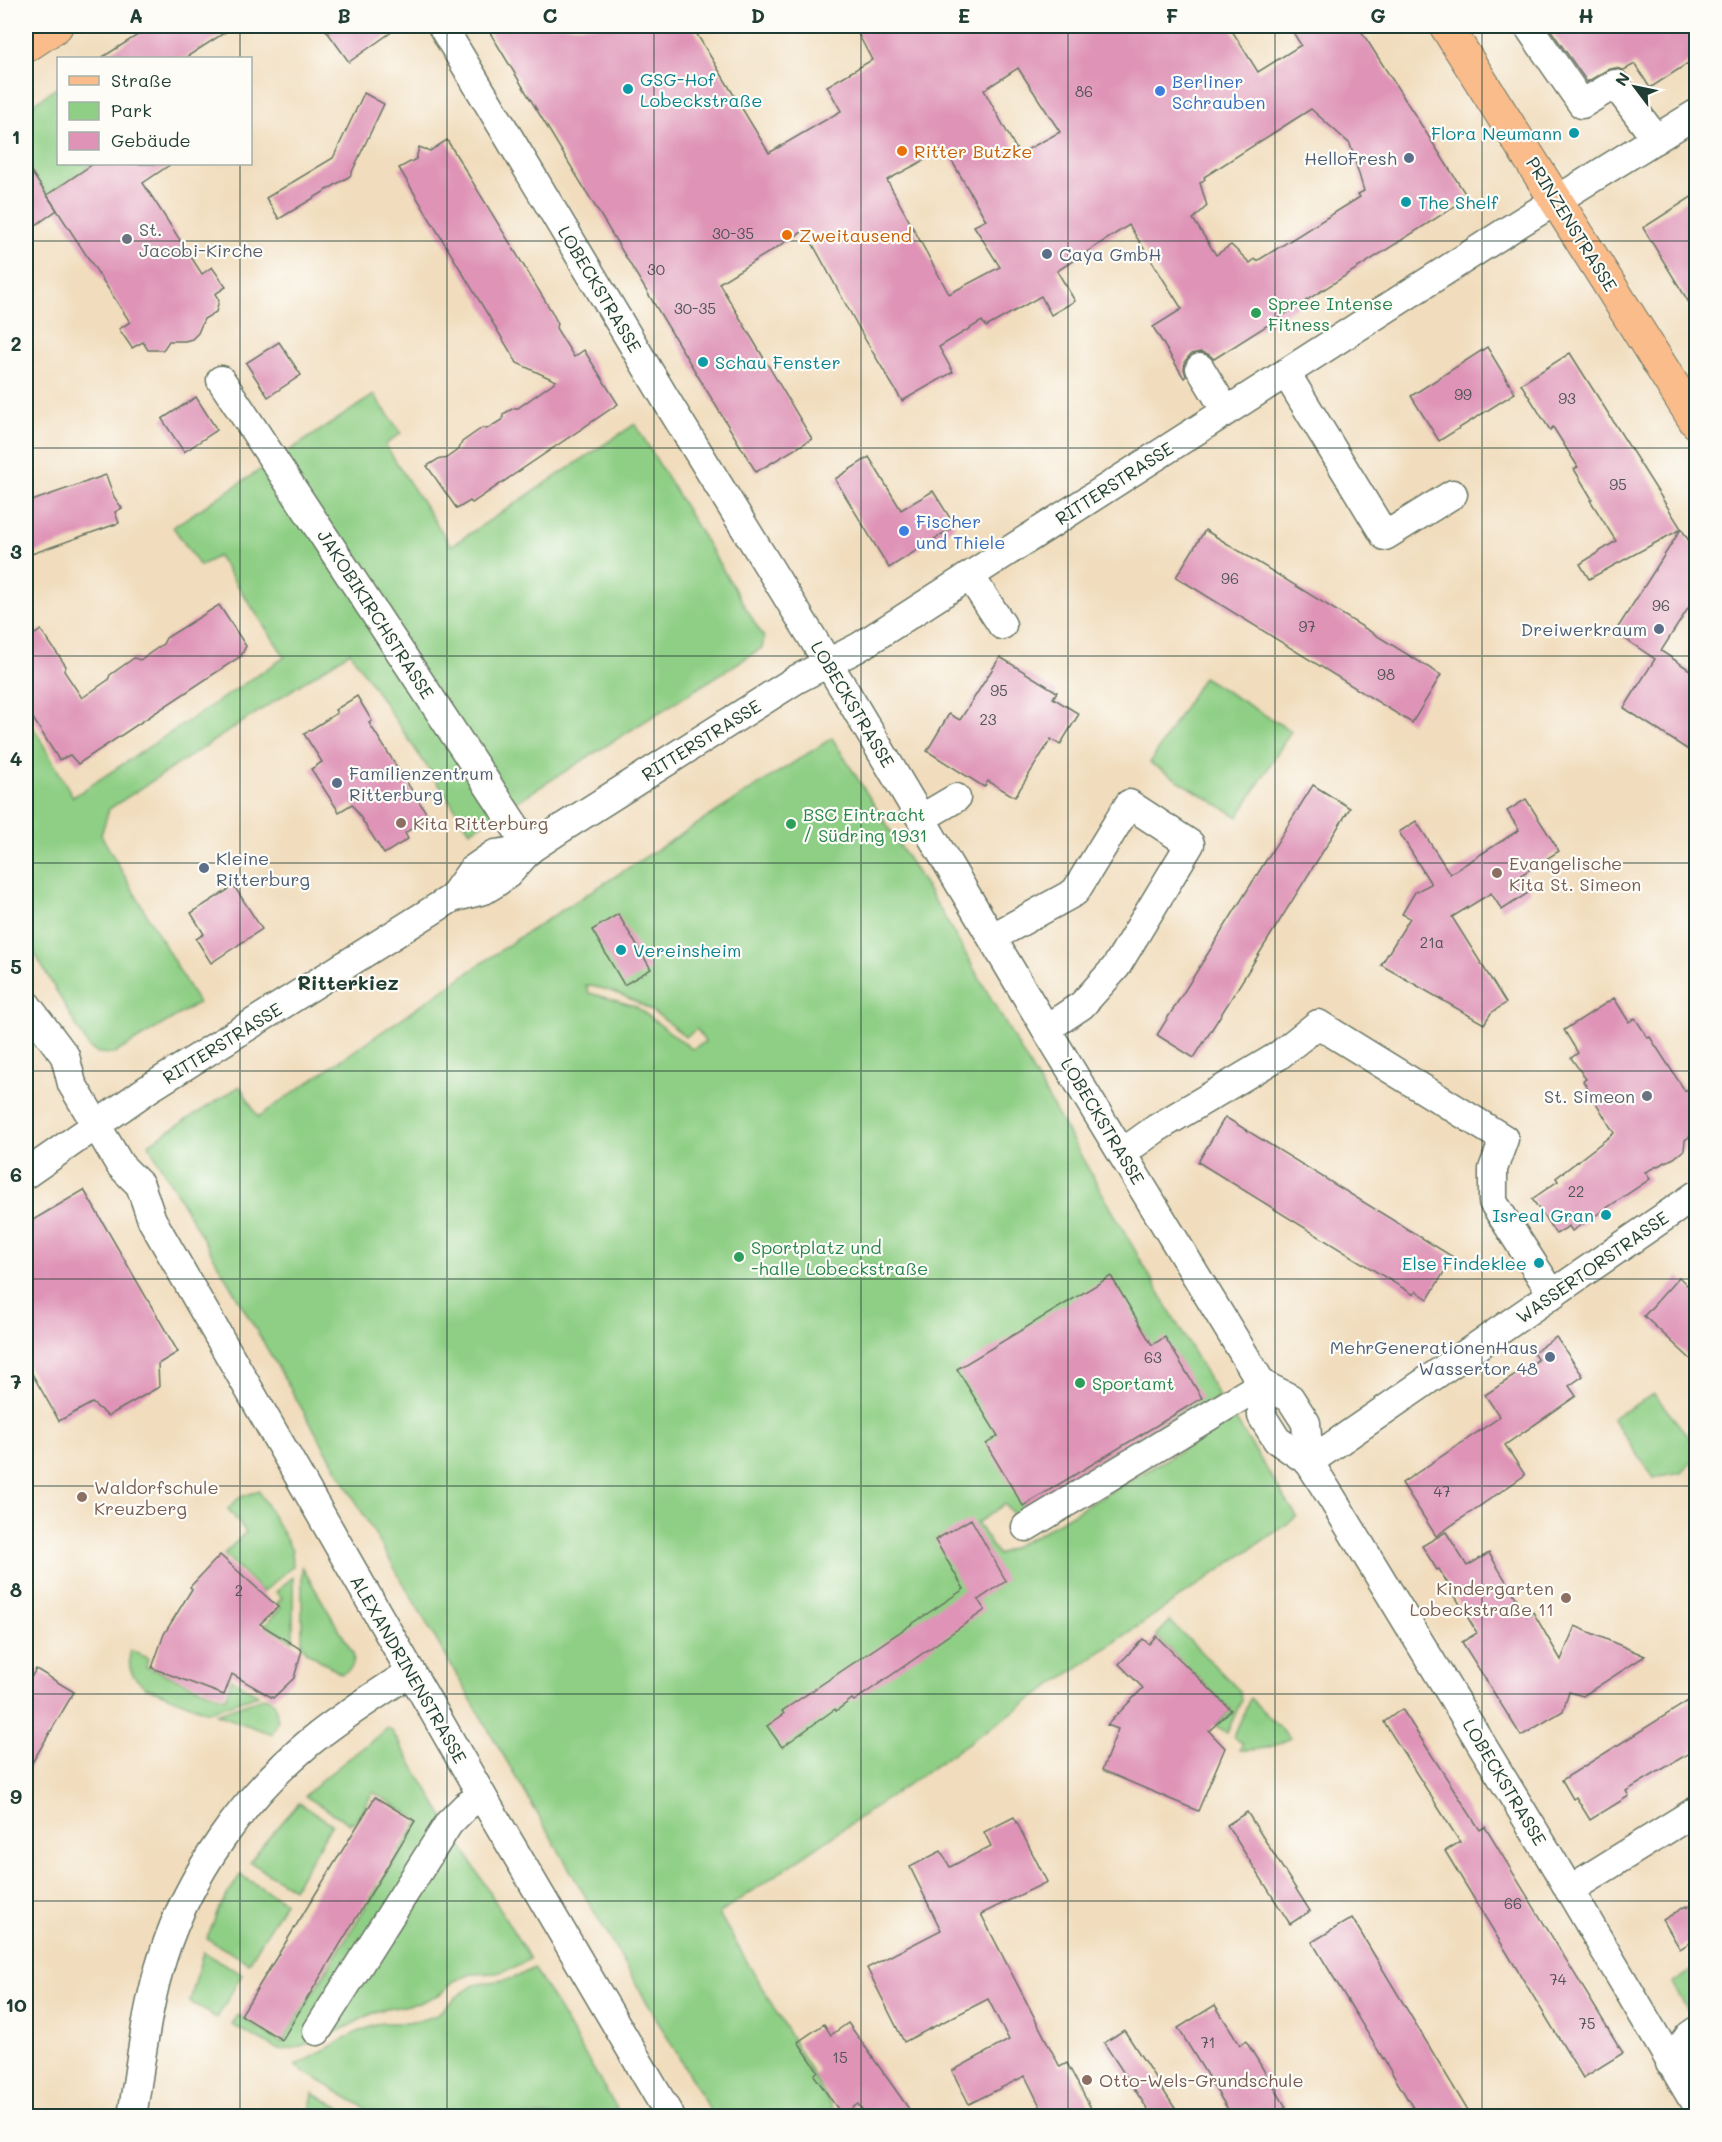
<svg xmlns="http://www.w3.org/2000/svg" width="1722" height="2142" font-family="Mali,sans-serif">
<rect width="100%" height="100%" fill="#fdfcf7"/>
<filter id="ink" filterUnits="userSpaceOnUse"><feTurbulence type="fractalNoise" baseFrequency=".0167" numOctaves="2"/><feDisplacementMap in="SourceGraphic" scale="12" xChannelSelector="R" yChannelSelector="G"/><feConvolveMatrix kernelMatrix="1 2 1 2 8 2 1 2 1" color-interpolation-filters="sRGB"/></filter>
<filter id="wash" filterUnits="userSpaceOnUse"><feTurbulence type="fractalNoise" baseFrequency=".008" numOctaves="4" result="noise"/><feDisplacementMap in="SourceGraphic" scale="24" xChannelSelector="R" yChannelSelector="G"/><feGaussianBlur stdDeviation="1.35" result="paint"/><feColorMatrix in="noise" values="0 0 0 0 0 0 0 0 0 0 0 0 0 0 0 0 0 1.4 0 .05"/><feComposite in="paint" operator="in"/></filter>
<g filter="url(#wash)">
<rect width="100%" height="100%" fill="#f1ddbd"/>
<!-- green -->
<g fill="#8fcf85" stroke="#57865c" stroke-width="1.5" fill-rule="evenodd">
<polygon points="58,87 58,164 93,164 47,195 26,164 26,109"/>
<polygon points="374,395 401,433 385,445 451,546 635,424 764,638 762,648 470,831 350,652 109,809 101,835 198,1003 114,1054 98,1053 89,1048 26,938 26,714 73,797 285,657 218,556 200,566 173,527"/>
<polygon points="1203,677 1291,731 1238,817 1150,763"/>
<path d="M 832,738 L 941,911 L 1219,1397 L 1017,1519 L 1005,1504 L 977,1523 L 998,1555 L 1033,1537 L 1235,1419 L 1297,1517 L 719,1914 L 837,2116 L 713,2116 L 148,1144 L 240,1086 L 258,1117 L 520,937 ZM 586,985 C 625,992 657,1010 685,1037 L 697,1029 L 705,1042 L 692,1049 L 635,1006 L 589,993 Z"/>
<polygon points="1654,1394 1696,1446 1696,1458 1681,1473 1654,1478 1612,1418"/>
<polygon points="259,1491 292,1550 293,1566 263,1592 224,1554 246,1532 228,1509 240,1497"/>
<path d="M 302,1567 L 353,1653 C 355,1663 352,1671 341,1674 L 306,1651 L 306,1648 L 302,1646 Z"/>
<polygon points="293,1577 293,1641 265,1625 281,1608 277,1603 282,1598 276,1592"/>
<polygon points="1170,1621 1240,1691 1241,1701 1227,1733 1216,1725 1231,1710 1156,1636"/>
<path d="M 130,1650 L 148,1658 L 146,1667 L 225,1698 L 232,1679 L 258,1695 L 208,1712 L 145,1687 C 130,1675 128,1670 130,1650 Z"/>
<polygon points="265,1697 274,1702 278,1720 272,1734 216,1714"/>
<path d="M 1250,1698 L 1290,1738 C 1275,1748 1258,1751 1239,1750 L 1243,1744 L 1234,1737 Z"/>
<polygon points="388,1728 392,1731 530,1959 514,1968 496,1973 472,1974 454,1981 440,1994 419,2003 377,2011 325,2038 291,2049 279,2050 232,2025 238,2015 282,2043 419,1820 373,1792 355,1823 351,1821 350,1824 305,1796 323,1779"/>
<polygon points="299,1803 332,1824 293,1889 250,1862 265,1842"/>
<polygon points="240,1875 285,1902 249,1963 207,1939 219,1908"/>
<polygon points="203,1952 242,1974 217,2018 190,2002"/>
<polygon points="1696,1967 1696,2023 1672,1984"/>
<polygon points="534,1968 621,2116 378,2116 295,2066 355,2033 381,2023 408,2023 425,2019 436,2015 459,1995 474,1985 514,1978"/>
<polygon points="313,2093 352,2116 309,2116"/>
</g>
<g id="blocks">
<!-- building -->
<g fill="#df94b7" fill-rule="evenodd">
<polygon points="152,26 235,26 185,58 101,58"/>
<polygon points="323,26 400,26 349,62"/>
<path d="M 486,26 L 692,26 L 769,153 L 841,111 L 827,86 L 872,60 L 854,26 L 1229,26 L 1258,72 L 1301,45 L 1289,26 L 1358,26 L 1468,198 L 1214,359 L 1208,354 L 1200,352 L 1191,354 L 1185,361 L 1184,369 L 1186,376 L 1184,378 L 1153,327 L 1182,309 L 1129,225 L 1057,271 L 1075,301 L 1051,315 L 1041,296 L 986,327 L 982,321 L 939,347 L 953,372 L 902,401 L 866,341 L 805,230 L 719,283 L 812,439 L 756,472 ZM 1018,68 L 1060,132 L 1019,154 L 984,90 ZM 1311,109 L 1350,144 L 1364,191 L 1358,194 L 1360,197 L 1257,261 L 1255,259 L 1250,263 L 1231,245 L 1216,255 L 1193,219 L 1207,206 L 1200,183 L 1205,179 L 1204,177 ZM 945,149 L 986,220 L 974,226 L 1000,267 L 949,294 L 887,180 Z"/>
<polygon points="1557,26 1696,26 1696,58 1650,88 1635,64 1624,70 1615,68 1607,70 1587,82 1550,29"/>
<polygon points="364,93 384,104 350,176 279,219 266,198 333,158"/>
<polygon points="447,140 552,312 558,324 556,328 574,357 584,350 618,404 472,503 470,501 457,509 427,466 440,458 445,459 459,449 462,442 482,428 487,429 503,419 503,414 514,408 518,408 556,381 517,363 399,168 416,159 419,147 430,151"/>
<polygon points="26,164 57,210 26,232"/>
<polygon points="93,164 171,164 143,183 202,274 212,267 226,287 215,294 219,300 216,312 204,319 198,333 192,339 185,341 169,341 163,350 148,350 143,342 132,348 119,329 130,322 47,195"/>
<polygon points="1696,194 1696,314 1643,228"/>
<polygon points="279,342 301,375 268,397 246,363"/>
<polygon points="1487,347 1515,393 1439,441 1411,396"/>
<polygon points="1570,353 1696,552 1696,596 1661,651 1696,674 1696,755 1624,708 1655,659 1615,632 1681,529 1589,579 1580,564 1616,541 1590,500 1592,499 1574,469 1578,467 1553,427 1550,430 1521,384"/>
<polygon points="196,397 217,430 184,452 162,419"/>
<polygon points="869,457 901,510 933,491 955,526 889,568 835,479"/>
<polygon points="106,475 114,497 122,508 115,512 119,523 26,556 26,503"/>
<polygon points="1205,530 1441,675 1412,723 1176,577"/>
<polygon points="219,605 246,646 241,656 78,764 70,755 59,760 26,707 26,640 41,630 66,666 64,671 82,698 108,680 110,675 134,658 140,660 163,644 166,638"/>
<polygon points="1000,657 1057,692 1053,698 1079,714 1060,745 1051,739 1015,797 988,781 984,787 927,751 949,714 960,720"/>
<polygon points="357,696 372,721 369,723 429,817 405,833 408,839 384,854 352,804 339,812 311,769 322,762 304,734 337,713 335,710"/>
<polygon points="1313,785 1350,808 1194,1058 1157,1035"/>
<polygon points="1526,799 1559,851 1521,875 1531,891 1502,910 1491,893 1452,917 1506,1003 1491,1013 1484,1024 1381,965 1410,918 1402,914 1415,892 1431,884 1399,832 1416,821 1450,874 1519,830 1507,811"/>
<polygon points="234,886 262,929 211,963 196,939 204,934 191,913"/>
<polygon points="618,914 651,969 624,985 592,930"/>
<polygon points="1614,998 1629,1022 1635,1018 1648,1038 1650,1037 1685,1091 1696,1084 1696,1132 1685,1140 1684,1150 1674,1158 1645,1172 1650,1179 1572,1231 1569,1226 1556,1234 1532,1199 1558,1181 1556,1178 1614,1133 1583,1081 1586,1079 1571,1058 1578,1053 1564,1030"/>
<polygon points="1225,1117 1453,1257 1428,1299 1416,1291 1414,1295 1198,1162"/>
<polygon points="84,1190 178,1352 158,1364 159,1387 108,1416 92,1403 59,1421 26,1363 26,1224"/>
<polygon points="1111,1276 1152,1345 1165,1337 1202,1398 1023,1506 986,1444 998,1436 957,1369"/>
<polygon points="1679,1277 1696,1294 1696,1364 1644,1316"/>
<polygon points="1556,1337 1583,1376 1569,1386 1576,1396 1505,1445 1525,1475 1436,1536 1402,1483 1500,1417 1485,1395 1538,1360 1533,1353"/>
<polygon points="971,1519 1006,1581 978,1600 985,1610 854,1701 852,1699 836,1711 835,1709 782,1747 767,1726 784,1714 782,1711 964,1589 935,1540"/>
<polygon points="1446,1532 1467,1566 1489,1553 1527,1616 1533,1612 1561,1660 1575,1626 1645,1656 1583,1696 1569,1692 1563,1711 1521,1736 1462,1642 1477,1633 1439,1569 1437,1570 1422,1546"/>
<polygon points="220,1555 278,1607 260,1624 302,1650 294,1678 273,1698 232,1674 224,1695 152,1668 164,1634 192,1589 190,1587"/>
<polygon points="1156,1636 1231,1710 1209,1731 1225,1748 1198,1811 1102,1770 1118,1729 1107,1725 1143,1688 1119,1664 1143,1639 1149,1644"/>
<polygon points="36,1669 74,1692 26,1773 26,1686"/>
<polygon points="1696,1696 1696,1749 1626,1791 1629,1796 1590,1820 1576,1797 1573,1799 1562,1780"/>
<polygon points="1402,1709 1480,1830 1485,1827 1623,2053 1583,2078 1445,1851 1460,1842 1384,1722"/>
<polygon points="375,1797 415,1821 282,2040 241,2015"/>
<polygon points="1247,1812 1310,1911 1290,1924 1227,1825"/>
<polygon points="1014,1817 1047,1882 981,1914 1060,2067 1067,2063 1095,2116 1045,2116 1025,2076 969,2104 952,2071 1009,2040 988,1999 904,2042 867,1968 941,1930 910,1867 941,1851 950,1867 991,1846 984,1832"/>
<polygon points="1696,1902 1696,1939 1680,1949 1663,1920 1686,1906 1687,1908"/>
<polygon points="1352,1918 1471,2116 1418,2116 1312,1942"/>
<polygon points="1215,2005 1240,2045 1246,2041 1286,2107 1270,2116 1232,2116 1178,2028"/>
<polygon points="848,2023 866,2048 914,2116 866,2116 858,2104 842,2115 814,2075 818,2071 798,2042 824,2024 831,2035"/>
<polygon points="1124,2030 1180,2116 1152,2116 1104,2043"/>
</g>
</g>
</g>
<g filter="url(#ink)">
<use href="#blocks" fill-opacity="0" stroke="#687564" stroke-width="1.5"/>
<g fill="none" stroke-linecap="round" stroke-linejoin="round">
<!-- minor casing -->
<g stroke="#687564" stroke-width="31">
<g id="minor">
<polyline points="442,26 671,408 847,694 1046,1029 1262,1384 1262,1416 1265,1421 1277,1440 1309,1462 1333,1500 1547,1852 1696,2105"/>
<polyline points="1528,26 1582,104 1615,84 1656,139"/>
<polyline points="1200,368 1226,411"/>
<polyline points="1286,373 1385,536 1453,494"/>
<polyline points="221,380 530,849"/>
<polyline points="970,576 1002,625"/>
<polyline points="922,818 956,798"/>
<polyline points="452,898 472,870 495,854 530,849"/>
<polyline points="993,937 1075,892 1129,804 1190,844 1116,967 1082,1005 1046,1029"/>
<polyline points="26,1004 65,1056 72,1084 120,1165 140,1185 152,1220 482,1796 670,2116"/>
<polyline points="1122,1153 1157,1128 1278,1056 1318,1024 1504,1139 1493,1169 1493,1202 1553,1295"/>
<polyline points="26,1174 148,1089 452,898 484,890 497,882 508,874 530,849 562,828 797,679 859,647 1518,224 1696,114"/>
<polyline points="1262,1384 1290,1398 1306,1423 1309,1462"/>
<polyline points="1309,1462 1696,1195"/>
<polyline points="1026,1527 1262,1384"/>
<polyline points="1569,1890 1696,1811"/>
<polyline points="317,2031 449,1823 466,1806 482,1796"/>
<polyline points="1670,2063 1689,2036 1696,2031"/>
<path d="M 132,2116 C 141,2063 146,2008 163,1956 C 189,1874 244,1797 310,1742 C 342,1716 377,1694 411,1672"/>
</g>
</g>
<!-- major casing -->
<g stroke="#687564" stroke-width="35">
<g id="major">
<polyline points="1446,26 1696,422"/>
<polyline points="26,46 56,26"/>
</g>
</g>
<!-- minor -->
<use href="#minor" stroke="#fff" stroke-width="28"/>
<!-- major -->
<use href="#major" stroke="#f9bc8a" stroke-width="33"/>
</g>
</g>
<!-- grid -->
<path fill="none" stroke="#1f3d34" stroke-width="1.5" stroke-opacity="0.55" d="M 240,26 L 240,58M 447,26 L 447,2116M 654,26 L 654,2116M 861,26 L 861,2116M 1068,26 L 1068,2116M 1275,26 L 1275,2116M 1482,26 L 1482,2116M 240,164 L 240,2116M 26,241 L 1696,241M 26,448 L 1696,448M 26,656 L 1696,656M 26,863 L 1696,863M 26,1071 L 1696,1071M 26,1279 L 1696,1279M 26,1486 L 1696,1486M 26,1694 L 1696,1694M 26,1901 L 1696,1901"/>
<!-- markers -->
<g fill="#0f9aa8" stroke="#fdfcf7" stroke-width="2">
<circle cx="628" cy="89" r="6"/>
<circle cx="1574" cy="133" r="6"/>
<circle cx="1406" cy="202" r="6"/>
<circle cx="703" cy="362" r="6"/>
<circle cx="621" cy="950" r="6"/>
<circle cx="1606" cy="1215" r="6"/>
<circle cx="1539" cy="1263" r="6"/>
</g>
<g fill="#3f7fe0" stroke="#fdfcf7" stroke-width="2">
<circle cx="1160" cy="91" r="6"/>
<circle cx="904" cy="531" r="6"/>
</g>
<g fill="#e8710a" stroke="#fdfcf7" stroke-width="2">
<circle cx="902" cy="151" r="6"/>
<circle cx="787" cy="235" r="6"/>
</g>
<g fill="#5c6f8a" stroke="#fdfcf7" stroke-width="2">
<circle cx="1409" cy="158" r="6"/>
<circle cx="1047" cy="254" r="6"/>
<circle cx="1659" cy="629" r="6"/>
<circle cx="337" cy="783" r="6"/>
<circle cx="204" cy="868" r="6"/>
<circle cx="1550" cy="1357" r="6"/>
</g>
<g fill="#6b7280" stroke="#fdfcf7" stroke-width="2">
<circle cx="127" cy="239" r="6"/>
<circle cx="1647" cy="1096" r="6"/>
</g>
<g fill="#2e9e5b" stroke="#fdfcf7" stroke-width="2">
<circle cx="1256" cy="313" r="6"/>
<circle cx="791" cy="824" r="6"/>
<circle cx="739" cy="1257" r="6"/>
<circle cx="1080" cy="1383" r="6"/>
</g>
<g fill="#8d6e63" stroke="#fdfcf7" stroke-width="2">
<circle cx="401" cy="823" r="6"/>
<circle cx="1497" cy="873" r="6"/>
<circle cx="82" cy="1497" r="6"/>
<circle cx="1566" cy="1598" r="6"/>
<circle cx="1087" cy="2080" r="6"/>
</g>
<g text-anchor="middle" dominant-baseline="central" stroke-width="4.5" stroke-linejoin="round" paint-order="stroke">
<!-- number labels -->
<g font-size="15" fill="#4f5355">
<text x="1084" y="91">86</text>
<text x="733" y="233">30-35</text>
<text x="656" y="269">30</text>
<text x="695" y="308">30-35</text>
<text x="1463" y="394">99</text>
<text x="1567" y="398">93</text>
<text x="1618" y="484">95</text>
<text x="1230" y="578">96</text>
<text x="1661" y="605">96</text>
<text x="1307" y="626">97</text>
<text x="1386" y="674">98</text>
<text x="999" y="690">95</text>
<text x="988" y="719">23</text>
<text x="1432" y="942">21a</text>
<text x="1576" y="1191">22</text>
<text x="1153" y="1357">63</text>
<text x="1442" y="1491">47</text>
<text x="239" y="1590">2</text>
<text x="1513" y="1903">66</text>
<text x="1558" y="1979">74</text>
<text x="1587" y="2023">75</text>
<text x="1208" y="2042">71</text>
<text x="840" y="2057">15</text>
</g>
<!-- culture labels -->
<g font-size="18" fill="#0d838f" stroke="#fdfcf7" text-anchor="start">
<text x="640" y="79">GSG-Hof<tspan x="640" dy="21">Lobeckstraße</tspan></text>
<text x="1562" y="133" text-anchor="end">Flora Neumann</text>
<text x="1418" y="202">The Shelf</text>
<text x="715" y="362">Schau Fenster</text>
<text x="633" y="950">Vereinsheim</text>
<text x="1594" y="1215" text-anchor="end">Isreal Gran</text>
<text x="1527" y="1263" text-anchor="end">Else Findeklee</text>
</g>
<!-- shop labels -->
<g font-size="18" fill="#366cbe" stroke="#fdfcf7" text-anchor="start">
<text x="1172" y="81">Berliner<tspan x="1172" dy="21">Schrauben</tspan></text>
<text x="916" y="521">Fischer<tspan x="916" dy="21">und Thiele</tspan></text>
</g>
<!-- food labels -->
<g font-size="18" fill="#c56008" stroke="#fdfcf7" text-anchor="start">
<text x="914" y="151">Ritter Butzke</text>
<text x="799" y="235">Zweitausend</text>
</g>
<!-- service labels -->
<g font-size="18" fill="#4e5e75" stroke="#fdfcf7" text-anchor="end">
<text x="1397" y="158">HelloFresh</text>
<text x="1059" y="254" text-anchor="start">Caya GmbH‍</text>
<text x="1647" y="629">Dreiwerkraum</text>
<text x="349" y="773" text-anchor="start">Familienzentrum<tspan x="349" dy="21">Ritterburg</tspan></text>
<text x="216" y="858" text-anchor="start">Kleine<tspan x="216" dy="21">Ritterburg</tspan></text>
<text x="1538" y="1347">MehrGenerationenHaus<tspan x="1538" dy="21">Wassertor 48</tspan></text>
</g>
<!-- street labels -->
<g font-size="18" fill="#1f3d34" stroke="#fdfcf7">
<text transform="translate(1572 224) rotate(58)">PRINZENSTRASSE</text>
<text transform="translate(600 289) rotate(59)">LOBECKSTRASSE</text>
<text transform="translate(1114 483) rotate(-33)">RITTERSTRASSE</text>
<text transform="translate(376 614) rotate(57)">JAKOBIKIRCHSTRASSE</text>
<text transform="translate(853 704) rotate(59)">LOBECKSTRASSE</text>
<text transform="translate(701 740) rotate(-32)">RITTERSTRASSE</text>
<text transform="translate(222 1043) rotate(-32)">RITTERSTRASSE</text>
<text transform="translate(1103 1121) rotate(59)">LOBECKSTRASSE</text>
<text transform="translate(1592 1267) rotate(-35)">WASSERTORSTRASSE</text>
<text transform="translate(409 1669) rotate(60)">ALEXANDRINENSTRASSE</text>
<text transform="translate(1505 1782) rotate(59)">LOBECKSTRASSE</text>
</g>
<!-- worship labels -->
<g font-size="18" fill="#5b616d" stroke="#fdfcf7" text-anchor="start">
<text x="139" y="229">St.<tspan x="139" dy="21">Jacobi-Kirche</tspan></text>
<text x="1635" y="1096" text-anchor="end">St. Simeon</text>
</g>
<!-- leisure labels -->
<g font-size="18" fill="#27864d" stroke="#fdfcf7" text-anchor="start">
<text x="1268" y="303">Spree Intense<tspan x="1268" dy="21">Fitness</tspan></text>
<text x="803" y="814">BSC Eintracht<tspan x="803" dy="21">/ Südring 1931</tspan></text>
<text x="751" y="1247">Sportplatz und<tspan x="751" dy="21">-halle Lobeckstraße</tspan></text>
<text x="1092" y="1383">Sportamt</text>
</g>
<!-- education labels -->
<g font-size="18" fill="#785e54" stroke="#fdfcf7" text-anchor="start">
<text x="413" y="823">Kita Ritterburg</text>
<text x="1509" y="863">Evangelische<tspan x="1509" dy="21">Kita St. Simeon</tspan></text>
<text x="94" y="1487">Waldorfschule<tspan x="94" dy="21">Kreuzberg</tspan></text>
<text x="1554" y="1588" text-anchor="end">Kindergarten<tspan x="1554" dy="21">Lobeckstraße 11</tspan></text>
<text x="1099" y="2080">Otto-Wels-Grundschule</text>
</g>
<!-- neighbourhood labels -->
<g font-size="20" font-weight="bold" fill="#1f3d34" stroke="#fdfcf7">
<text x="348" y="982">Ritterkiez</text>
</g>
</g>
<!-- margin -->
<rect width="1722" height="2142" fill="none" stroke="#fdfcf7" stroke-width="66"/>
<!-- legend -->
<rect x="57" y="57" width="195" height="108" fill="#fdfcf7" stroke="#a4b0a9" stroke-width="1.5"/>
<rect x="69" y="76" width="30" height="9" fill="#f9bc8a" stroke="#a4b0a9" stroke-width="1.5"/>
<text x="111" y="87" font-size="18" fill="#1f3d34">Straße</text>
<rect x="69" y="102" width="30" height="18" fill="#8fcf85" stroke="#a4b0a9" stroke-width="1.5"/>
<text x="111" y="117" font-size="18" fill="#1f3d34">Park</text>
<rect x="69" y="132" width="30" height="18" fill="#df94b7" stroke="#a4b0a9" stroke-width="1.5"/>
<text x="111" y="147" font-size="18" fill="#1f3d34">Gebäude</text>
<!-- north arrow -->
<g transform="translate(1635 87) rotate(302)" stroke="#fdfcf7" stroke-width="4.5" paint-order="stroke">
<path d="M0-4.5L10 22L0 15L-10 22Z" fill="#1f3d34"/>
<text y="-9" font-size="16" font-weight="bold" text-anchor="middle" fill="#1f3d34">N</text>
</g>
<rect x="33" y="33" width="1656" height="2076" fill="none" stroke="#1f3d34" stroke-width="2"/>
<g font-size="20" text-anchor="middle" font-weight="bold" fill="#1f3d34">
<text x="136" y="23">A</text>
<text x="344" y="23">B</text>
<text x="550" y="23">C</text>
<text x="758" y="23">D</text>
<text x="964" y="23">E</text>
<text x="1172" y="23">F</text>
<text x="1378" y="23">G</text>
<text x="1586" y="23">H</text>
<text x="16" y="144">1</text>
<text x="16" y="351">2</text>
<text x="16" y="559">3</text>
<text x="16" y="766">4</text>
<text x="16" y="974">5</text>
<text x="16" y="1182">6</text>
<text x="16" y="1389">7</text>
<text x="16" y="1597">8</text>
<text x="16" y="1804">9</text>
<text x="16" y="2012">10</text>
</g>
</svg>
